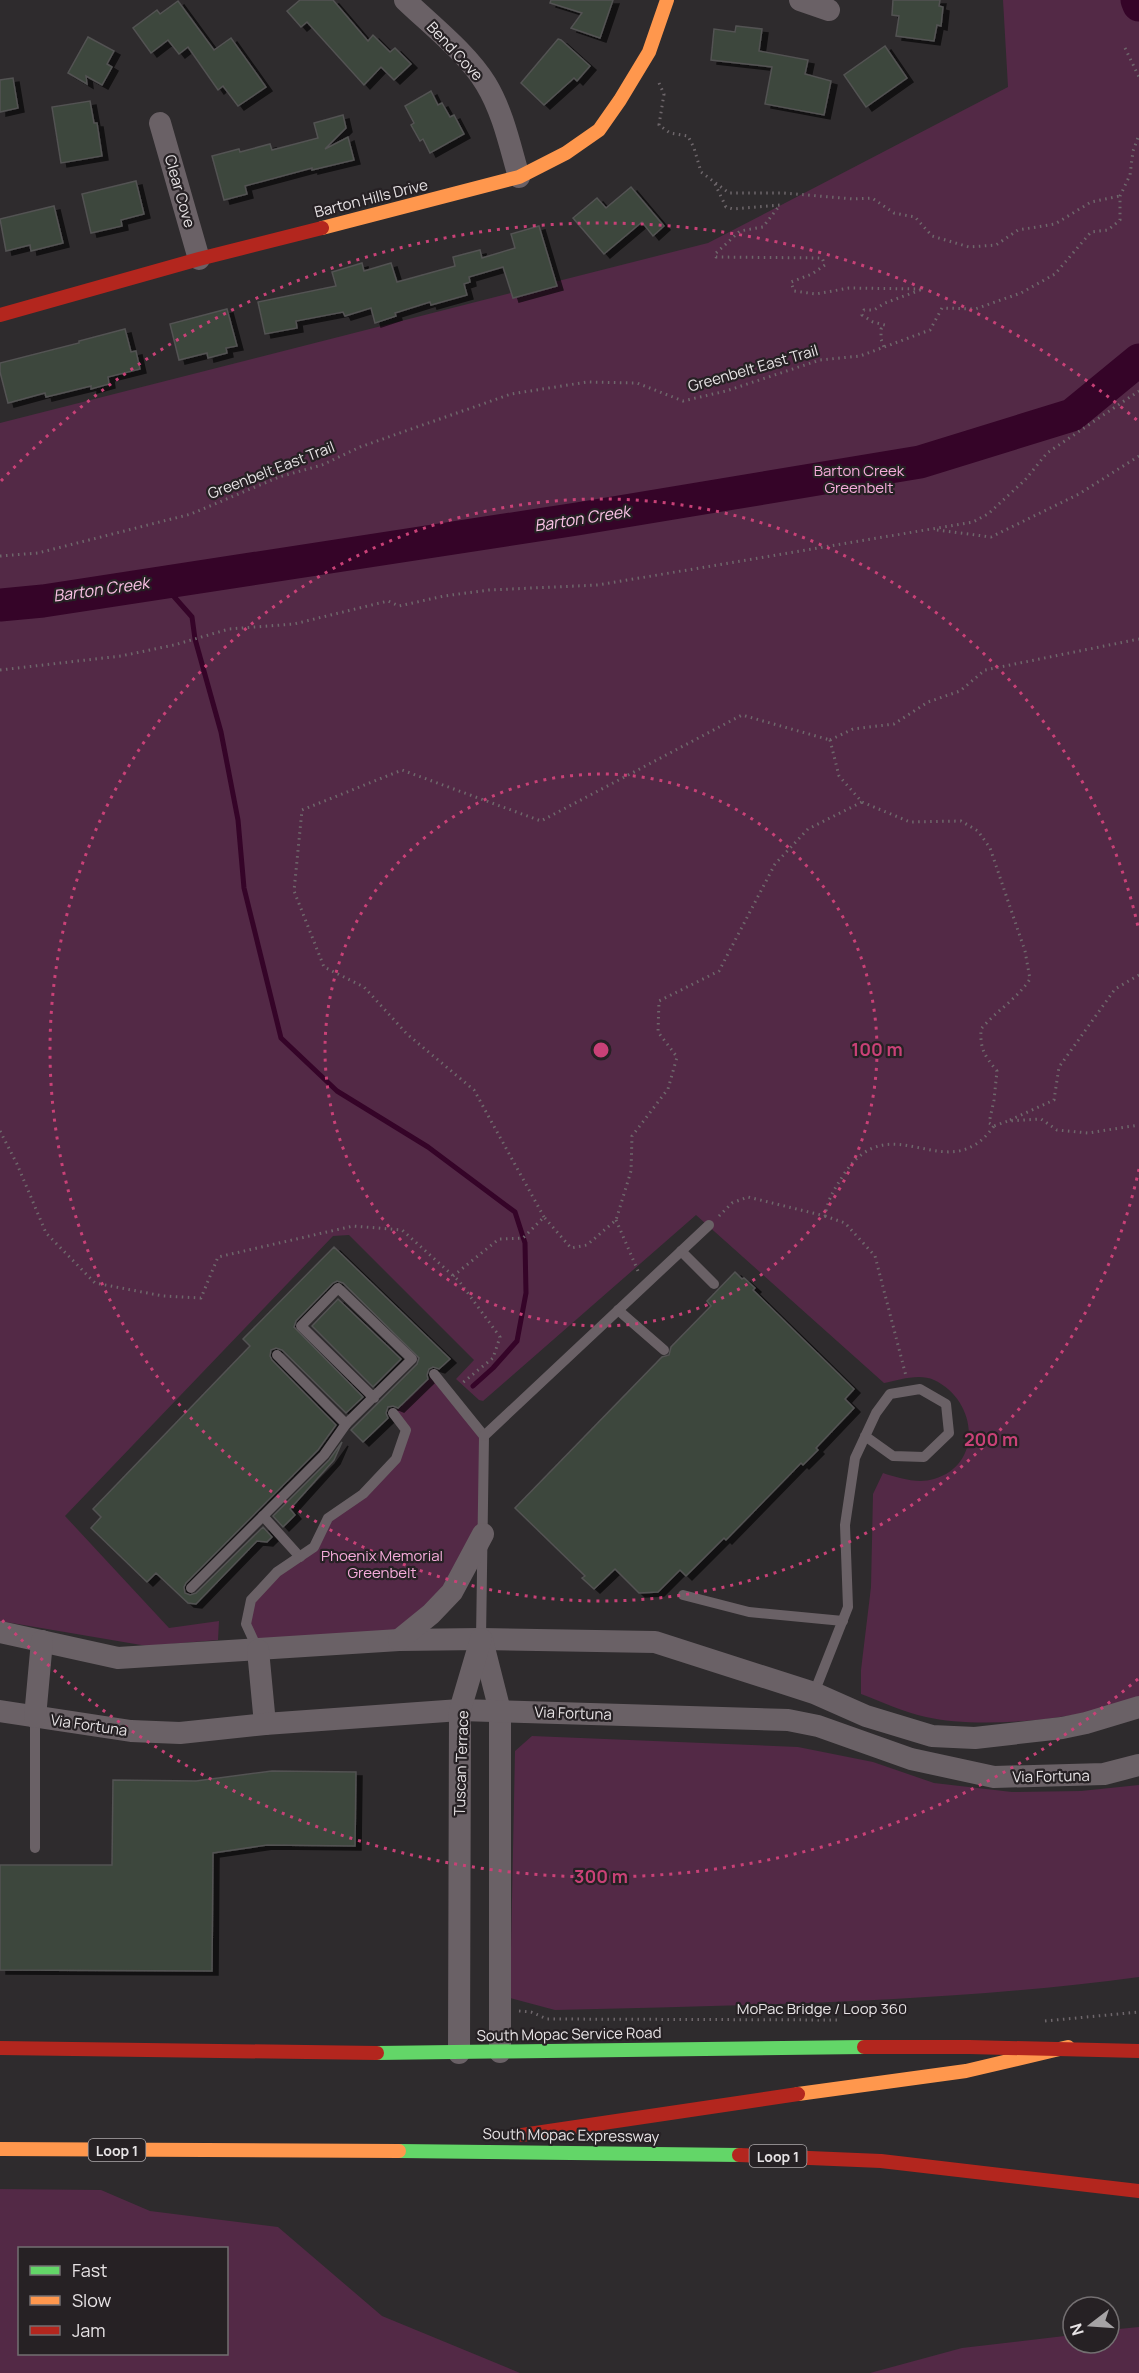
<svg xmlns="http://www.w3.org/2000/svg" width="1139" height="2373" font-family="Manrope,sans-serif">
<defs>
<filter id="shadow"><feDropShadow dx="6" dy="4" stdDeviation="0" flood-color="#0009"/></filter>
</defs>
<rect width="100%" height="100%" fill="#2e2b2d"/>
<!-- green -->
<g fill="#532946" fill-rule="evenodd">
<path d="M 1003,0 L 1139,0 L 1139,1698 C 1085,1719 982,1730 926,1717 C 904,1712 882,1702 861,1694 L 861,1670 L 871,1587 L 873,1494 L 883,1473 C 898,1478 918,1484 934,1479 C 984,1464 977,1400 934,1380 C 919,1373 899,1380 884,1383 L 696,1215 L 483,1401 L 479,1400 L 456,1379 L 474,1360 L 349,1235 L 333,1236 L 65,1516 L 169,1628 L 219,1621 L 218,1640 L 147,1646 L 0,1621 L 0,423 L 708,243 L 1008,87 Z"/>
<polygon points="434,1374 484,1436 483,1534 452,1592 399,1640 258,1650 246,1624 251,1600 314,1547 328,1518 396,1459 405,1430 393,1413"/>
<path d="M 532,1736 L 798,1747 L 873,1762 L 934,1783 L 1012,1792 L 1081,1791 L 1139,1785 L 1139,1977 C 945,2003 750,2005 555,2010 L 510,1998 L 515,1751 Z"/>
<path d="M 0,2189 L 101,2190 L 150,2211 L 278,2227 L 382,2316 L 520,2373 L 0,2373 ZM 20,2248 L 226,2248 L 226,2354 L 20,2354 Z"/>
<polygon points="1139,2327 1139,2373 870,2373 962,2348 1073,2335 1073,2343 1109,2343 1109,2330"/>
</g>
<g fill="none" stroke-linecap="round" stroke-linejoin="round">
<!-- stream -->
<polyline stroke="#350428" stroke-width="5" points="162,583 192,617 195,639 221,732 238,820 244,888 281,1038 337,1091 428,1147 515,1212 525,1243 526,1293 517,1341 493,1368 473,1386"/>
<!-- river -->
<g stroke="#350428" stroke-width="33">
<polyline points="1137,0 1139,5"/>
<polyline points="0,605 43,601 577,519 920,462 1072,415 1139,360"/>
</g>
</g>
<!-- building -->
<g fill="#3d463c" stroke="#535353" stroke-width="1.5" filter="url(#shadow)">
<polygon points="300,0 333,0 368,41 373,35 390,52 395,48 411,64 394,80 381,67 364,85 307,22 301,27 287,11"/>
<polygon points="551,0 613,0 600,38 571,28 582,13 550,3"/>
<polygon points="893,0 940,0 939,6 943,7 941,26 937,25 934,41 896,36 899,16 892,15"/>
<polygon points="178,1 214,50 231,38 266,87 238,106 223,86 218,90 188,47 179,54 168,40 151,53 133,28 157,10 160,14"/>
<polygon points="736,26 762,29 759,51 808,60 805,74 831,81 824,115 765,104 772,67 711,60 714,29 735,32"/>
<polygon points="88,37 114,51 107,64 112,67 102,85 86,76 87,84 68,73"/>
<polygon points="558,39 561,40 590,66 577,81 574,78 544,105 521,83"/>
<polygon points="885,46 907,78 866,107 844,75"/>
<polygon points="13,78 18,108 0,112 0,80"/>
<polygon points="431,91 438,105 442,103 450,117 454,115 464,134 430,153 423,139 420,141 411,125 414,123 405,106"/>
<polygon points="90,101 94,123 97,123 102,156 61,163 52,107"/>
<polygon points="343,115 346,128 325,149 348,137 354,160 312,170 312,168 245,186 247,194 224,200 212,156 239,149 240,152 270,144 272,150 318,138 314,123"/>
<polygon points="136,181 144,214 121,220 122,226 91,233 82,194"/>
<polygon points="631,187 664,226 653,236 642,222 604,254 573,218 597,198 606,208"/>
<polygon points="54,206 63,243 31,251 30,245 6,251 0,219"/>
<polygon points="539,226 557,286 513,298 503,267 469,277 470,282 464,284 467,295 431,305 430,302 395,313 396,316 375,323 371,308 345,316 343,312 296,321 297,328 265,334 258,302 336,286 332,272 362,263 364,271 391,263 397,282 455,266 453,257 480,250 482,258 515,248 511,234"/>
<polygon points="227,309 237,346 226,348 227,353 208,358 207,353 179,360 170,324"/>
<polygon points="125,329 131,352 136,351 140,369 108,377 109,384 91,389 91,386 46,397 45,393 8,403 0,372 0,363 79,343 79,341"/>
<polygon points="334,1247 450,1359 439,1369 433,1367 429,1369 427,1375 428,1379 398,1408 393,1406 388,1407 386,1413 388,1418 363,1442 351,1430 417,1364 419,1358 343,1283 337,1281 333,1283 296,1321 294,1327 363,1397 346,1413 282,1350 276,1348 271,1350 270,1356 272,1360 336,1425 318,1450 186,1583 184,1587 185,1593 190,1595 196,1593 263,1527 272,1537 267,1542 257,1541 196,1604 188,1603 156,1573 147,1582 91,1528 101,1517 93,1509 250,1346 243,1339"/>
<polygon points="735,1272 742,1279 744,1278 755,1288 753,1290 854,1389 845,1399 854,1408 816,1448 818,1450 803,1465 801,1463 726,1540 724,1538 686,1576 680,1570 658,1592 639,1593 615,1569 594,1589 582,1578 585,1576 515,1508 662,1357 669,1355 671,1347 711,1306 707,1301"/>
<polygon points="338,1299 401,1359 373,1387 312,1326"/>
<polygon points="342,1442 334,1460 290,1509 295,1515 283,1527 273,1516 329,1460"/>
<polygon points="272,1771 356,1772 355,1846 267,1845 213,1853 212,1971 0,1970 0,1865 112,1865 113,1780 196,1781"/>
</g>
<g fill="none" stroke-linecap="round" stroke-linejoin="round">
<!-- path -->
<g stroke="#6e676b" stroke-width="3" stroke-dasharray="1.5 4.5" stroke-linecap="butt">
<polyline points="1125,48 1139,77"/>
<polyline points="659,83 664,94 659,125 670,133 688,136 694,148 701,172 729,193 784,193 853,199 872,198 894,213 915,217 932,236 969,247 996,245 1018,230 1055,224 1091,202 1120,196"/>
<polyline points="715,184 726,207 733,209 780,205 763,227 740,231 715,254 716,257 822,258 825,265 812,274 791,282 794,291 816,294 849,288 923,289 885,303 874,310 864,310 862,315 873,322 885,325 881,329 881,339 884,347"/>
<polyline points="937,530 991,537 1079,494 1139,456"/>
<polyline points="0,556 38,553 191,514 279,477 322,465 360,447 511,394 587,382 637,383 683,401 726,391 820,360 860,356 930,330 942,308 975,309 1021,293 1055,274 1091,232 1108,230 1120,220 1120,196 1130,175 1133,151 1139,135"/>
<polyline points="0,670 121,656 174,645 229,629 294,624 388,601 399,606 444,596 489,590 598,585 973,522 988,514 1025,480 1047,453 1139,391"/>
<path d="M 830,740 L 839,776 L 862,802 L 910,822 L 961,821 L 978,831 L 990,848 L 1025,951 L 1030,979 C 1017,999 996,1011 981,1029 C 980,1049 984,1055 997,1071 L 994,1100 L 989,1123 L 994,1126 L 1008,1121 L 1041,1119 L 1057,1130 L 1088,1133 L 1139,1125"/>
<polyline points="830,740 853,729 894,724 928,702 960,691 985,670 1139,639"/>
<polyline points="1010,1120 1054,1100 1059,1067 1115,989 1139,975"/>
<polyline points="0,1131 17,1164 46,1233 95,1283 163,1296 201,1298 218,1257 353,1226 402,1230 459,1281 500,1337 493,1358 461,1384"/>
<path d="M 719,1216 L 732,1203 L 748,1197 L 825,1216 C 828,1198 834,1190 844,1174 C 892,1102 947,1192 994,1126"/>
<polyline points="825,1216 845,1223 875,1256 906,1376"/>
<polyline points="544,1217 474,1090 407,1034 364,987 324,967 294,891 302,810 402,770 541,821 742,715 830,740"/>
<polyline points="616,1220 638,1271"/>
<polyline points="453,1276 499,1239 523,1238 544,1217 571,1248 587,1245 616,1220 631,1171 632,1136 668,1089 677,1057 658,1032 659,1001 719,971 775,864 808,829 862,802"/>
<polyline points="519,2011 531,2012 547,2019 841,2020"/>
<polyline points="1045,2021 1139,2012"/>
</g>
<!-- lane -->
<g stroke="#6a6166" stroke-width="10">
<polyline points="681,1251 714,1284"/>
<polyline points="618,1310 664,1350"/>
<polyline points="434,1374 484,1436 481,1639"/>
<polyline points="346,1424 412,1359 338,1288 301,1326 374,1398"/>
<polyline points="484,1436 709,1225"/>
<polyline points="263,1516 300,1557"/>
<polyline points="191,1588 324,1455 346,1424 277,1355"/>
<polyline points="683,1595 749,1612 843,1621"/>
<polyline points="258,1650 246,1624 251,1600 277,1572 314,1547 328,1518 363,1494 396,1459 406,1430 393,1413"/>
<polyline points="814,1693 848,1607 845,1525 855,1458 876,1413 890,1394 920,1389 946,1404 949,1433 924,1457 893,1456 865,1436"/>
<polyline points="35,1848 35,1717"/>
</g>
<!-- street -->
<g stroke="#6a6166" stroke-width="22">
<path d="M 405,0 C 431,25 468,54 486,84 C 503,112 510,146 519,177"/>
<polyline points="800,0 829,10"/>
<polyline points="160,123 199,259"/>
<polyline points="0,1632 118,1658 399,1640 481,1639 655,1642 814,1693 866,1716 932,1736 975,1738 1062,1728 1086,1723 1139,1707"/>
<polyline points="399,1640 431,1614 452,1592 483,1534"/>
<polyline points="482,1640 500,1711 500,2052"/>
<polyline points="258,1650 265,1724"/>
<polyline points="0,1711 131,1731 180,1733 265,1724 460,1710 788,1720 818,1726 911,1759 994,1777 1104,1774 1139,1765"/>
<polyline points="35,1717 42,1641"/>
<polyline points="459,2053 460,1710 481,1639"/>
</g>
<!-- fast -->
<g stroke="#63d668" stroke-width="14">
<polyline points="377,2053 864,2047"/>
<polyline points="399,2151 739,2155"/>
</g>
<!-- slow -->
<g stroke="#ff974d" stroke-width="14">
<polyline points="322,228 519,177 566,153 599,130 620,100 649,52 667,0"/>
<polyline points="798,2094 966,2071 1068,2047"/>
<polyline points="0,2149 399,2151"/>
</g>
<!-- jam -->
<g stroke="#b3261e" stroke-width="14">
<polyline points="0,315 199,259 322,228"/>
<polyline points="864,2047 969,2047 1139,2051"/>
<polyline points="0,2048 377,2053"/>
<polyline points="522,2135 798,2094"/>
<polyline points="739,2155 881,2161 1139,2191"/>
</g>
</g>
<!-- distance rings -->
<g fill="none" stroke="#c94177" stroke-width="3" stroke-dasharray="3 6">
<circle cx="601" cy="1050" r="276"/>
<path d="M1139 1169A551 551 0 1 1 1139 931"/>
<path d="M1138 1679A827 827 0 0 1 1 1619M1 481A827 827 0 0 1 1138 421"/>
</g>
<g text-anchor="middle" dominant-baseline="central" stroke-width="4.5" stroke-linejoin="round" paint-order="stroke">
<!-- shield labels -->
<g fill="#262124" stroke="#ada9ab" stroke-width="1.5">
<rect x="88.5" y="2139" width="57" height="22" rx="4.5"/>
<rect x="749.5" y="2145" width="57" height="22" rx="4.5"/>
</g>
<g font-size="14" font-weight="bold" fill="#e7e3e5">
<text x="117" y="2150">Loop 1</text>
<text x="778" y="2156">Loop 1</text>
</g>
<!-- street labels -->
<g font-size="15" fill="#e7e3e5" stroke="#262124">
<text transform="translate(455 51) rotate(47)">Bend Cove</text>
<text transform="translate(180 191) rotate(74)">Clear Cove</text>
<text transform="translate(371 198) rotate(-14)">Barton Hills Drive</text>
<text transform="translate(753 368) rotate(-16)">Greenbelt East Trail</text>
<text transform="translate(271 470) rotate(-21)">Greenbelt East Trail</text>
<text transform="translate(573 1713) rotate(2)">Via Fortuna</text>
<text transform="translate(89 1725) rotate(8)">Via Fortuna</text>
<text transform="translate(461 1763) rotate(-88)">Tuscan Terrace</text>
<text transform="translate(1051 1776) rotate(-1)">Via Fortuna</text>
<text x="822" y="2008">MoPac Bridge / Loop 360</text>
<text transform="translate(569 2034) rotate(-1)">South Mopac Service Road</text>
<text transform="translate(571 2135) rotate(1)">South Mopac Expressway</text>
</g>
<!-- park labels -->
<g font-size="15" fill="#f6acdb" stroke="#262124">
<text x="859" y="470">Barton Creek<tspan x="859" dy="17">Greenbelt</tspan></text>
<text x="382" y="1555">Phoenix Memorial<tspan x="382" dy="17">Greenbelt</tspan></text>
</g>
<!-- water labels -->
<g font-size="16" font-style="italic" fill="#fbc3e6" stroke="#262124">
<text transform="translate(582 518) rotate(-9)">Barton Creek</text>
<text transform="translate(101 589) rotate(-8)">Barton Creek</text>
</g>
</g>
<circle cx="601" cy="1050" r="9" fill="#c94177" stroke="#262124" stroke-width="3"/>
<g font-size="18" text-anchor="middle" font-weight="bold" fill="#c94177" stroke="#262124" stroke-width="4.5" stroke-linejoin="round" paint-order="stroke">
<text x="877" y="1056">100 m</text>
<text x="991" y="1446">200 m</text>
<text x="601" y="1883">300 m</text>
</g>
<!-- legend -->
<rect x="18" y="2247" width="210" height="108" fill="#262124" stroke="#736f71" stroke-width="1.5"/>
<rect x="30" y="2266" width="30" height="9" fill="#63d668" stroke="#736f71" stroke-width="1.5"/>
<text x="72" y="2277" font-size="18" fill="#e7e3e5">Fast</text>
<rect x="30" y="2296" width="30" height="9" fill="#ff974d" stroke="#736f71" stroke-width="1.5"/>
<text x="72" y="2307" font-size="18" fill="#e7e3e5">Slow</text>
<rect x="30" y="2326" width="30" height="9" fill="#b3261e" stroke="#736f71" stroke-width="1.5"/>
<text x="72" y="2337" font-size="18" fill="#e7e3e5">Jam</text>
<!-- north arrow -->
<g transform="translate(1091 2325) rotate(253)"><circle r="28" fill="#262124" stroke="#736f71" stroke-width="1.5"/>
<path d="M0-4.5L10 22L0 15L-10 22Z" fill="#a6a3a5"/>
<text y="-9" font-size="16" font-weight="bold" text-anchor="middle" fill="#e7e3e5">N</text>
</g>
</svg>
